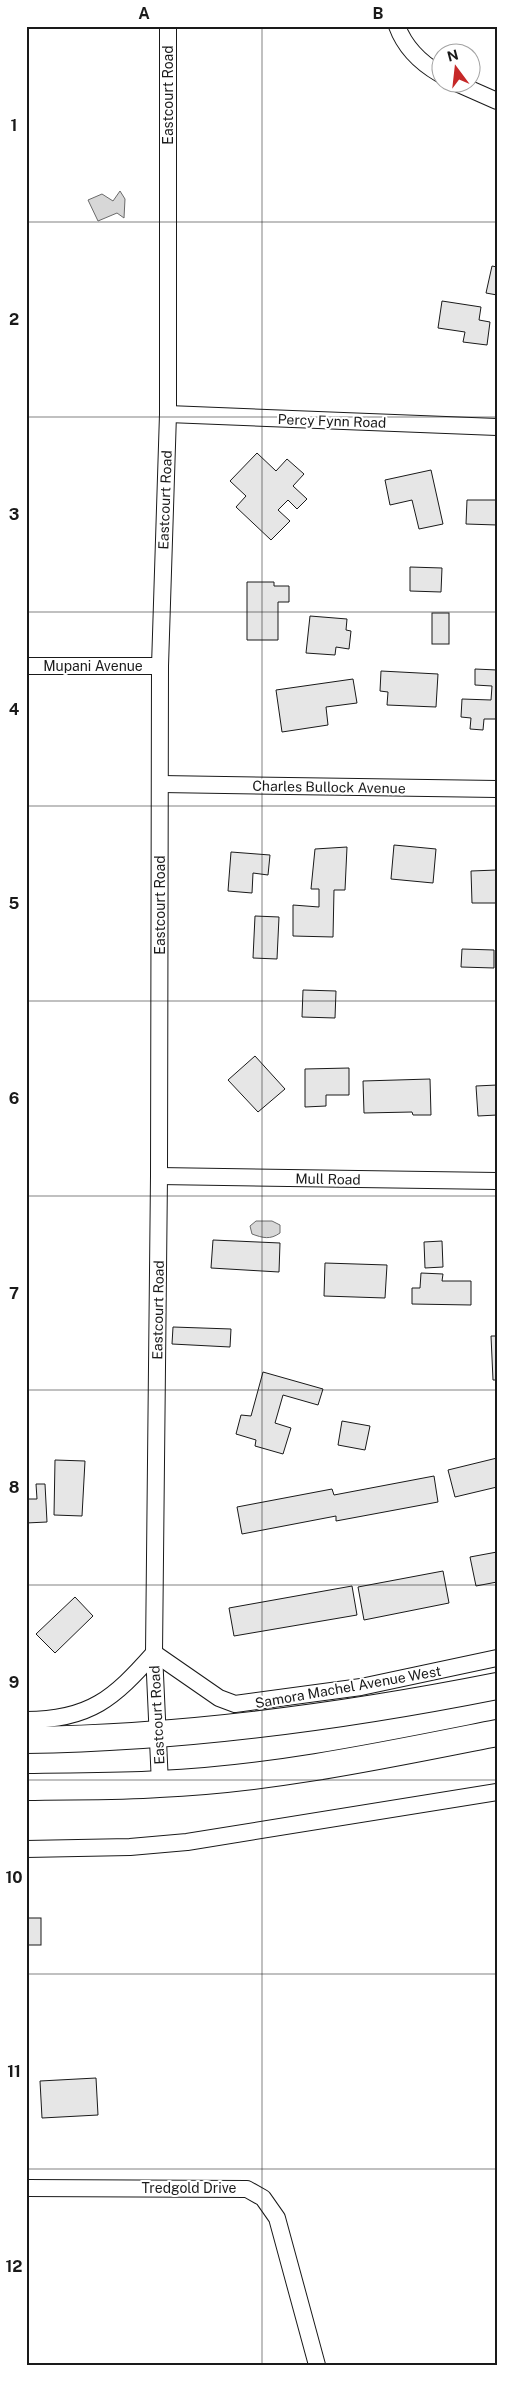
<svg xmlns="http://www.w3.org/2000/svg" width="523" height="2391" font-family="'Public Sans',sans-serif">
<rect width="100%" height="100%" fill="#fff"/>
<!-- water -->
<g fill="#d7d7d7" stroke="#6a6a6a">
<polygon points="120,191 125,199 124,218 117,213 98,221 88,200 102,194 113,201"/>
<path d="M 256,1221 L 272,1221 L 280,1225 L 280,1233 C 270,1240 263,1238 252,1234 L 250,1226 Z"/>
</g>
<!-- building -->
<g fill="#e6e6e6" stroke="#1a1a1a">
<polygon points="492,266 497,267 497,295 486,293"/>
<polygon points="442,301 481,307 479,320 490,322 487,345 463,342 465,332 438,328"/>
<polygon points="257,453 276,471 287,459 304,474 293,486 307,499 297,509 288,500 278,510 290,521 271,540 236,507 246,496 230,481"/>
<polygon points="431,470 443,524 419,529 412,500 390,505 385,480"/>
<polygon points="467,500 497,500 497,525 466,524"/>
<polygon points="410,567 442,568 441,592 410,591"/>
<polygon points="247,582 274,582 274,586 289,586 289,602 278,602 278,640 247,640"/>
<rect x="432" y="613" width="17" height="31"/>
<polygon points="310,616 347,619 346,630 351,631 349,649 336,647 335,655 306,653"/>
<polygon points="475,669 497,670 497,719 484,719 483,730 470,729 471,718 461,717 462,699 491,700 492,686 475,685"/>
<polygon points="381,671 438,674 436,707 387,705 388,692 380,691"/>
<polygon points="353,679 357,703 326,707 328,725 282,732 276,690"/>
<polygon points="394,845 436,849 433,883 391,879"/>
<polygon points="347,847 345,890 334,890 333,937 293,936 293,905 319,907 319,889 311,889 315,849"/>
<polygon points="231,852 270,855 268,875 253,873 252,893 228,891"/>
<polygon points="497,870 497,903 472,903 471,871"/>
<polygon points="255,916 279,917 277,959 253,958"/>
<polygon points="462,949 494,950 494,968 461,967"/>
<polygon points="303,990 336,991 335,1018 302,1017"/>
<polygon points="255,1056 285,1089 258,1112 228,1080"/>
<polygon points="349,1068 349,1095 326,1095 326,1106 305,1107 305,1069"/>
<polygon points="430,1079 431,1115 413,1115 412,1112 364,1113 363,1081"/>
<polygon points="497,1085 497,1115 478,1116 476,1086"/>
<polygon points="213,1240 280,1243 279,1272 211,1268"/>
<polygon points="442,1241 443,1267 425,1268 424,1242"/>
<polygon points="325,1263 387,1265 385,1298 324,1296"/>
<polygon points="421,1273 443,1274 442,1281 471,1281 471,1305 412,1304 412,1288 420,1288"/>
<polygon points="173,1327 231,1329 230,1347 172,1344"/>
<polygon points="491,1336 497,1336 497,1380 493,1380"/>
<polygon points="263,1372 323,1389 318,1405 283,1395 275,1423 291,1428 283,1454 255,1446 256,1440 236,1434 241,1415 251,1416"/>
<polygon points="342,1421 370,1426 365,1450 338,1445"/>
<polygon points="497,1458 497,1487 455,1497 448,1470"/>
<polygon points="55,1460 85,1461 82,1516 54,1515"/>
<polygon points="434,1476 438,1502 336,1521 336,1516 242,1534 237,1507 332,1489 334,1495"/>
<polygon points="36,1484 45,1484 47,1522 26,1523 26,1499 37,1499"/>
<polygon points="497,1552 497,1582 476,1586 470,1557"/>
<polygon points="443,1571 449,1603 364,1620 358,1587"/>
<polygon points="352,1586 357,1615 234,1636 229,1608"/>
<polygon points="75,1597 93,1616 55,1653 36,1634"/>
<rect x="26" y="1918" width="15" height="27"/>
<polygon points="96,2078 98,2115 42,2118 40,2081"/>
</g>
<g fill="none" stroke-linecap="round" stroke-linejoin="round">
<!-- minor casing -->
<g stroke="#1a1a1a" stroke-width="18">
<g id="minor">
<path d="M 397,26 C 405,48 421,63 440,74"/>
<polyline points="454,82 497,101"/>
<polyline points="168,414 497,427"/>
<polyline points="26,666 160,666"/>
<polyline points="161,784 497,789"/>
<polyline points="159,1176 497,1181"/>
<path d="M 26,1720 C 90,1720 114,1698 154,1653 L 219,1698 L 235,1704 L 361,1687 L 497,1658"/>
<polyline points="160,1784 154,1653 159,1176 160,666 168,414 168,26"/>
<polyline points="26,1849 130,1847 187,1842 497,1792"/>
<polyline points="26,2188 247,2189 263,2198 277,2218 317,2365"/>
</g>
</g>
<!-- trunk casing -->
<g stroke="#1a1a1a" stroke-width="28">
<g id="trunk">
<path d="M 26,1740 C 185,1738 341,1717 497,1686"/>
<path d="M 26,1787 C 70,1786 115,1787 159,1784 C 273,1779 386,1755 497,1733"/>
</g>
</g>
<!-- minor -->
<use href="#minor" stroke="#fff" stroke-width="16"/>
<!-- trunk -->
<use href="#trunk" stroke="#fff" stroke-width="26"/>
</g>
<!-- grid -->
<path fill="none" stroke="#1a1a1a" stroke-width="1" stroke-opacity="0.55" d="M 262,26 L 262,2365M 26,222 L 497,222M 26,417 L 497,417M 26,612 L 497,612M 26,806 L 497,806M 26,1001 L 497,1001M 26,1196 L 497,1196M 26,1390 L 497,1390M 26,1585 L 497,1585M 26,1780 L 497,1780M 26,1974 L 497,1974M 26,2169 L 497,2169"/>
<g text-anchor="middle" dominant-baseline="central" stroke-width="4" stroke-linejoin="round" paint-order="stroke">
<!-- street labels -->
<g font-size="14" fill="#1a1a1a" stroke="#fff">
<text transform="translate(168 95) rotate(-90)">Eastcourt Road</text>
<text transform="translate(332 421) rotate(2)">Percy Fynn Road</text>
<text transform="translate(165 500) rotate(-88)">Eastcourt Road</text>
<text x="93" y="666">Mupani Avenue</text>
<text transform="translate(329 787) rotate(1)">Charles Bullock Avenue</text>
<text transform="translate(160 905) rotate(-90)">Eastcourt Road</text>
<text transform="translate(328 1179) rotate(1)">Mull Road</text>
<text transform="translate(158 1310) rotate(-89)">Eastcourt Road</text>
<text transform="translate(348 1687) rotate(-10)">Samora Machel Avenue West</text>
<text transform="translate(157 1715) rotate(-93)">Eastcourt Road</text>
<text x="189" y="2188">Tredgold Drive</text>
</g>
</g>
<!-- border -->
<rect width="523" height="2391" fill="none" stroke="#ffffff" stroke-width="55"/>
<!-- north arrow -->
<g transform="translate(456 68) rotate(345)"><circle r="24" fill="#ffffff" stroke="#a3a3a3"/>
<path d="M0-4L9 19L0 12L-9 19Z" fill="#c62828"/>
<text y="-8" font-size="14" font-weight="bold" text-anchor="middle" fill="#1a1a1a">N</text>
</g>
<rect x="28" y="28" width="468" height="2336" fill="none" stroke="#1a1a1a" stroke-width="2"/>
<g font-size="16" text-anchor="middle" font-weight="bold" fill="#1a1a1a">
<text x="144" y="19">A</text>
<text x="378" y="19">B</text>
<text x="14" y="131">1</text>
<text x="14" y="325">2</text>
<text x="14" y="520">3</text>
<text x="14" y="715">4</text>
<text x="14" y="909">5</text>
<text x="14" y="1104">6</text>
<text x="14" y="1299">7</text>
<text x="14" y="1493">8</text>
<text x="14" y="1688">9</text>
<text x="14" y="1883">10</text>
<text x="14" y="2077">11</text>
<text x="14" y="2272">12</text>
</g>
</svg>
